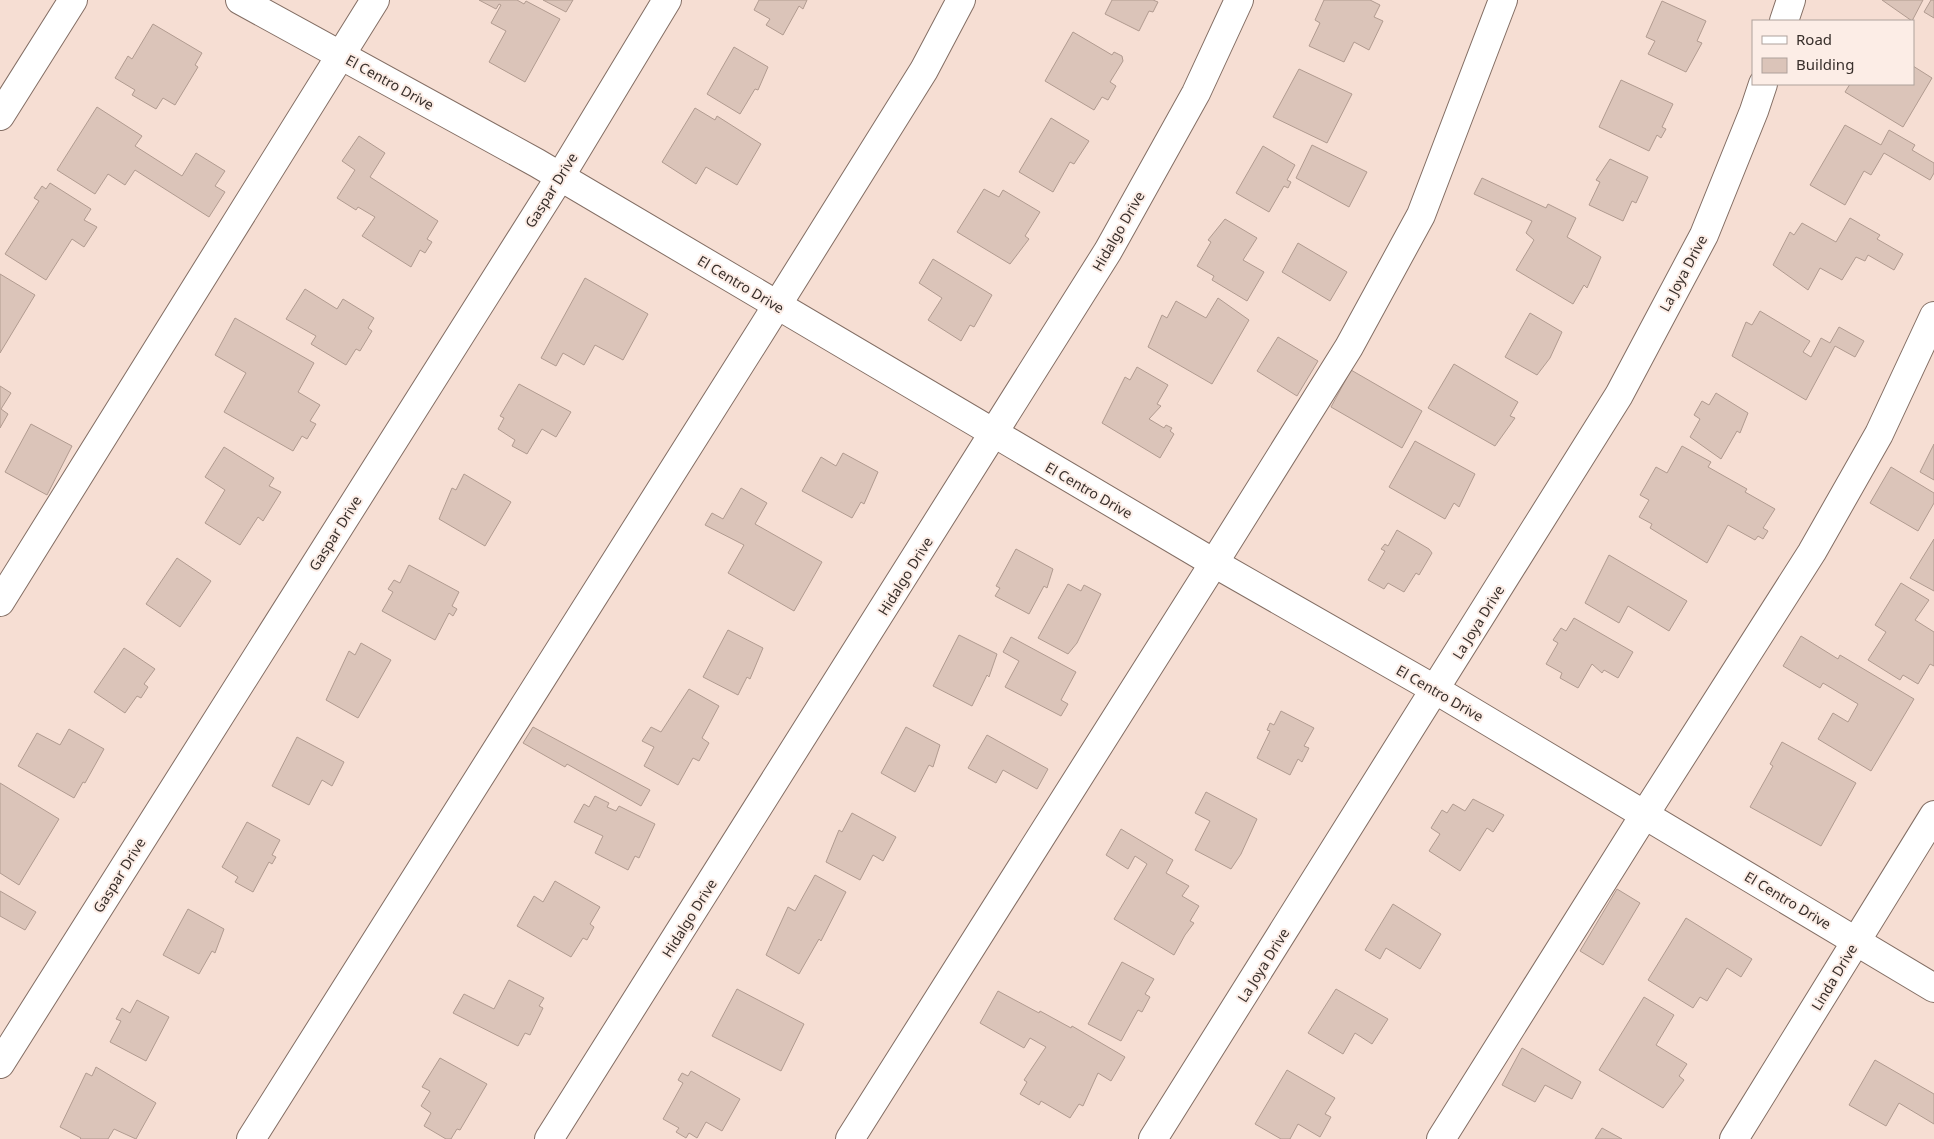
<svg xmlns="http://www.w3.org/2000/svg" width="1934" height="1139" font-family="'Noto Sans',sans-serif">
<rect width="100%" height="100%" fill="#f6ded3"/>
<!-- building -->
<g fill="#dbc4b9" stroke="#b19b90">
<polygon points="479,0 517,0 524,4 526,1 560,19 525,82 489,62 506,31 491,23 501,5 499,4 496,9"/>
<polygon points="543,0 573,0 566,12"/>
<polygon points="759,0 807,0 803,9 799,6 783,35 766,25 770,19 754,10"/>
<polygon points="1112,0 1153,0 1158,2 1153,12 1149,11 1139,31 1105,14"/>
<polygon points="1324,0 1370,0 1380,5 1374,17 1383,21 1369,50 1354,42 1344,62 1309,46 1320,23 1315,20"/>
<polygon points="1882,0 1923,0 1912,21"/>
<polygon points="1931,0 1934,0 1934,18 1924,12"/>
<polygon points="1662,1 1706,21 1697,41 1702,43 1686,72 1648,54 1655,41 1646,37"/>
<polygon points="153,24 202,53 195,65 198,67 175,105 163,98 156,109 132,95 135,90 115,78 128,56 132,59"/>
<polygon points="1073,32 1112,55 1114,52 1122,56 1123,61 1110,82 1116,86 1108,100 1102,97 1094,110 1045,81"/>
<polygon points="734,47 768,67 758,90 755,89 740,114 707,94"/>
<polygon points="1913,66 1932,78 1903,127 1845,92 1850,84 1913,84"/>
<polygon points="1299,69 1352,94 1327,143 1273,117"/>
<polygon points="1621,80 1673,104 1662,127 1666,129 1661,138 1657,135 1649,151 1599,127"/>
<polygon points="97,107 142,136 135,146 182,176 196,153 225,171 215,186 225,192 209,217 135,170 125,185 108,174 95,194 57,170"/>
<polygon points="695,108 715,120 717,116 761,144 737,185 706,167 696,184 662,162"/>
<polygon points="1051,118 1089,141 1074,164 1070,162 1053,192 1019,172"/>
<polygon points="1845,125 1881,145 1889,130 1915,145 1912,150 1934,163 1934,173 1930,180 1884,153 1871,175 1864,171 1845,205 1810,185"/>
<polygon points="359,136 385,153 370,177 438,221 427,239 432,242 425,253 420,250 411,267 362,236 375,217 358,207 356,210 337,198 355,170 342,161"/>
<polygon points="1312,145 1367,172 1349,207 1296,178"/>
<polygon points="1263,146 1295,165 1287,180 1291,182 1288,188 1284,186 1269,212 1236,193"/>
<polygon points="1610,159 1648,177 1636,203 1632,201 1623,221 1589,205 1600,182 1596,180"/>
<polygon points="1482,178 1546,208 1548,204 1576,218 1567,237 1601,257 1587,288 1584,285 1573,304 1516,270 1534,240 1526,233 1532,221 1474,194"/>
<polygon points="50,183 91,209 84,220 97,227 84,247 72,239 46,280 5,254 39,201 34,198 42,186 46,189"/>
<polygon points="984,189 999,197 1003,190 1040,212 1025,236 1029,239 1010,264 957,232"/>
<polygon points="1850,218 1880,235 1877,239 1903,254 1894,270 1868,255 1865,261 1856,257 1842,280 1820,268 1808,290 1773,265 1790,232 1794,235 1802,223 1836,242"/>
<polygon points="1225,219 1257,238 1243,260 1264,272 1247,301 1212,280 1214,276 1197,266 1211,242 1208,240"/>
<polygon points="1298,243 1347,272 1330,301 1282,272"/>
<polygon points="933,259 992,295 974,327 970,325 961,341 928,320 942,298 919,283"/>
<polygon points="0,274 35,295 0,353"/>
<polygon points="585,278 648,314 623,360 595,345 584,365 563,353 556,366 541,358"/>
<polygon points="305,289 337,309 343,299 374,318 368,328 372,331 360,351 356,349 346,365 311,344 316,336 286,319"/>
<polygon points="1218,298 1249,320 1212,384 1148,347 1162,315 1167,318 1176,301 1206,318"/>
<polygon points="1760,311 1810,341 1803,352 1811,357 1821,338 1830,343 1839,327 1864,341 1855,357 1835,346 1806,400 1732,356 1746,322 1752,325"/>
<polygon points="1530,313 1562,332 1550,358 1537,375 1505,357"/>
<polygon points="235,318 314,363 298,392 320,405 310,421 316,424 307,439 302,436 293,451 224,412 246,373 215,355"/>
<polygon points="1278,337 1318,361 1297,396 1257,371"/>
<polygon points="1454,364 1518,402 1510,416 1515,418 1495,446 1428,408"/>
<polygon points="1137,367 1168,385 1157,404 1161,406 1149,419 1164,428 1166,425 1172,428 1170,431 1174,434 1160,458 1102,423 1125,377 1130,380"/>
<polygon points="1351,370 1422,411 1402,448 1331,407"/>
<polygon points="519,384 571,412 556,437 542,429 527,454 512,446 515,440 498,429 504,418 500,416"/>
<polygon points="0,386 11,393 1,409 8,414 0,428"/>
<polygon points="1716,393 1748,413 1740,433 1737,431 1721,459 1690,437 1700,419 1694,415 1702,401 1709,405"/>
<polygon points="31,424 72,446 47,495 5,472"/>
<polygon points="1415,441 1475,474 1459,507 1454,503 1445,519 1389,487"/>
<polygon points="1934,444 1934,480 1920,472"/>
<polygon points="1682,446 1711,462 1708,467 1747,489 1745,492 1775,509 1763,528 1768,531 1763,539 1758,536 1755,540 1728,525 1707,563 1650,528 1652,524 1639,517 1649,500 1640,495 1656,467 1667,473"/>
<polygon points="224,447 274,478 269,486 281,492 263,521 258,517 240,545 205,523 225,490 205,477"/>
<polygon points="843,453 878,472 864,504 861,502 852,518 802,491 821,457 836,466"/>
<polygon points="1891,467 1934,493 1934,503 1918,531 1870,503"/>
<polygon points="464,474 511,502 485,546 439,519 452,488 456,490"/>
<polygon points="741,488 767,503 755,524 822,562 794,611 728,573 744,545 705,525 712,513 723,519"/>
<polygon points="1397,530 1429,549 1432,553 1419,575 1416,573 1404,592 1388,583 1384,589 1368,580 1385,551 1381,549 1385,544 1388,546"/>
<polygon points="1934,539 1934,591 1910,578"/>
<polygon points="1016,549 1053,569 1047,588 1044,586 1029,614 995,596 1000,588 996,586"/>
<polygon points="1609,555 1687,601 1669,631 1628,606 1619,623 1585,603"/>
<polygon points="177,558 211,581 180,627 146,604"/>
<polygon points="409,565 459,592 452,606 457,609 453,616 449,613 435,640 382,611 393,592 388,589 394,580 400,583"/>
<polygon points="1901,583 1929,600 1915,620 1934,632 1934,666 1930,664 1918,684 1903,675 1900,680 1868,660 1886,632 1875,625"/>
<polygon points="1068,584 1081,591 1084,585 1101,594 1077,643 1068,654 1038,638"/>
<polygon points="1574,618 1633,652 1618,678 1604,670 1602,673 1592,664 1578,688 1560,678 1562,673 1546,664 1558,643 1553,640 1561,628 1566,631"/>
<polygon points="728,630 763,648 750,679 747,677 738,695 703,677"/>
<polygon points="959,635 997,654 989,677 987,675 972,706 933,686"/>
<polygon points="1801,636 1838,659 1840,655 1914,699 1871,771 1818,739 1833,713 1848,722 1858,704 1823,683 1820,688 1783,666"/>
<polygon points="1011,637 1076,672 1061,700 1068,704 1061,716 1005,687 1019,661 1003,652"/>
<polygon points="361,643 391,660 358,718 326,700 349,651 355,655"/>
<polygon points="124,648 155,669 144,684 148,687 141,698 137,696 125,713 94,692"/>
<polygon points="689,689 719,706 702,738 709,743 699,761 693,758 678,785 644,766 654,747 642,741 651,727 661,732"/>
<polygon points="1281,711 1314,728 1304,746 1309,748 1302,762 1298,759 1290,775 1257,758 1270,731 1267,730 1270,723 1274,725"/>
<polygon points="533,727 650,790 641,806 567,764 565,767 523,743"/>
<polygon points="906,727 940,745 933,767 929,765 915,792 881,773"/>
<polygon points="69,729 104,749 85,783 83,782 74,798 18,766 37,733 60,745"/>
<polygon points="987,735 1048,769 1037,789 1003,770 996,783 968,768"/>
<polygon points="297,737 344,762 332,786 322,780 309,805 272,786"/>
<polygon points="1782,742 1856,783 1821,846 1750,807 1773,766 1770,764"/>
<polygon points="0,783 59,819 19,885 0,873"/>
<polygon points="1206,792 1257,819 1241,854 1231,869 1195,850 1210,821 1195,813"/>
<polygon points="595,796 609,803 607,807 616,811 619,806 655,824 639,858 635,856 628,870 595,853 603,836 574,822 584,804 589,807"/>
<polygon points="1473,799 1504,815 1493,832 1487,828 1460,871 1429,851 1440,834 1431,828 1442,810 1447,813 1453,804 1465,811"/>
<polygon points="852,813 896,837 883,861 873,855 860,880 826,862 839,830 842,832"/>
<polygon points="247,822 280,840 272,855 276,857 272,864 269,862 253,892 235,882 238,877 222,867"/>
<polygon points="1121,829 1173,860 1166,873 1189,886 1182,896 1199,906 1190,921 1194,923 1185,935 1174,955 1114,919 1147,864 1135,856 1128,869 1106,855"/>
<polygon points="815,875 846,892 821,941 819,939 799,974 766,955 788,907 795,911"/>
<polygon points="555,881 600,907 590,924 594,927 587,940 583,938 571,957 517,926 534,896 543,902"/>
<polygon points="1617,889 1640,903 1603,965 1580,951"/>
<polygon points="0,891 36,912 25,930 0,916"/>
<polygon points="1393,904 1441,934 1420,969 1386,948 1380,959 1365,950"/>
<polygon points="188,909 224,929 215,953 212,951 199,974 163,955"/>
<polygon points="1686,918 1752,959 1741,977 1727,968 1707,1001 1700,997 1693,1008 1648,980"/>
<polygon points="1122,962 1154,979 1145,994 1150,997 1142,1012 1138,1010 1121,1041 1088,1024"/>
<polygon points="509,980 544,998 539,1006 543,1008 530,1035 525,1033 518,1046 453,1013 464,994 494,1009"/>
<polygon points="737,989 804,1024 781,1071 712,1036"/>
<polygon points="1336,989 1388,1019 1372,1044 1355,1033 1343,1054 1308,1033"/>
<polygon points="998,991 1039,1013 1040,1011 1071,1028 1072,1026 1125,1057 1111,1081 1098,1073 1083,1106 1079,1104 1070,1118 1041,1101 1039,1105 1020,1094 1027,1082 1024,1080 1046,1047 1030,1038 1024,1048 980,1023"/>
<polygon points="1644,997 1674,1015 1656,1045 1687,1064 1679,1076 1684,1080 1663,1108 1599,1070"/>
<polygon points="137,1000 169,1017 146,1061 110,1042 121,1021 116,1019 122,1008 130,1013"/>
<polygon points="1522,1048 1581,1082 1572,1099 1545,1085 1535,1102 1502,1085"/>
<polygon points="440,1058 487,1084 460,1130 457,1129 451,1139 446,1139 424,1126 431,1113 421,1106 430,1091 422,1087"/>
<polygon points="1875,1060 1934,1094 1934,1124 1899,1103 1886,1126 1849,1105"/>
<polygon points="96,1067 156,1103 136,1139 114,1129 108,1139 80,1139 81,1138 60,1127 86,1073 92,1076"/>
<polygon points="1287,1070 1335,1098 1325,1114 1331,1117 1320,1137 1298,1124 1290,1139 1281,1139 1255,1124"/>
<polygon points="691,1071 740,1099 722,1131 706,1122 697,1138 689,1133 686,1138 676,1132 679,1128 663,1119 683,1083 678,1080 682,1073 688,1076"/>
<polygon points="1602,1128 1622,1139 1595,1139"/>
</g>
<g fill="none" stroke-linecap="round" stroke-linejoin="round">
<!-- minor casing -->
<g stroke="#836e64" stroke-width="30">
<g id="minor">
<polyline points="240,0 537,163 1214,563 1436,690 1934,988"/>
<polyline points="1784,21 1791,0"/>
<polyline points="0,116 73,0"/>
<polyline points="0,602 375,0"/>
<polyline points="0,1064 560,177 667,0"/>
<polyline points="251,1139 761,331 924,70 961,0"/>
<polyline points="549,1139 1108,251 1196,93 1239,0"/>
<polyline points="850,1139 1214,563 1349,347 1421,215 1503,0"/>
<polyline points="1153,1139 1619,395 1704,235 1754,111 1763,84"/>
<polyline points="1441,1139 1645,814 1812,552 1879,434 1934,316"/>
<polyline points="1734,1139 1934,815"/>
</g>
</g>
<!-- minor -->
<use href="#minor" stroke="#fff" stroke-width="28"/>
</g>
<g text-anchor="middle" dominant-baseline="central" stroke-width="4" stroke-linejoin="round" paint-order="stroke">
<!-- street labels -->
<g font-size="14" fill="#382f2b" stroke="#fcede6">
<text transform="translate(390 82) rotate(29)">El Centro Drive</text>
<text transform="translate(551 190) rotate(-58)">Gaspar Drive</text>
<text transform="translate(1118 231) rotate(-60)">Hidalgo Drive</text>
<text transform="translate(1683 273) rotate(-62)">La Joya Drive</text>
<text transform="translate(741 284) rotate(31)">El Centro Drive</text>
<text transform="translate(1089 490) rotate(30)">El Centro Drive</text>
<text transform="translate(335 533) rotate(-58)">Gaspar Drive</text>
<text transform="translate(905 576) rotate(-58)">Hidalgo Drive</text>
<text transform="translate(1478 622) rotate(-58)">La Joya Drive</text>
<text transform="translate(1440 693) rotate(30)">El Centro Drive</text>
<text transform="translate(119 875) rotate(-58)">Gaspar Drive</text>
<text transform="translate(1788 900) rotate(31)">El Centro Drive</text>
<text transform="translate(689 918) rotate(-58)">Hidalgo Drive</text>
<text transform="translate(1263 965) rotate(-58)">La Joya Drive</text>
<text transform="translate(1834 977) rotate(-59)">Linda Drive</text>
</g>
</g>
<!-- legend -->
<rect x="1752" y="20" width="162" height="65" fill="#fcede6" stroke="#aea19b"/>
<rect x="1762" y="36" width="25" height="8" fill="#ffffff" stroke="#aea19b"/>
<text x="1796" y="45" font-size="15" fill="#382f2b">Road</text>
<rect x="1762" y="58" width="25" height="15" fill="#dbc4b9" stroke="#aea19b"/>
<text x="1796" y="70" font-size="15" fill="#382f2b">Building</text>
</svg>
